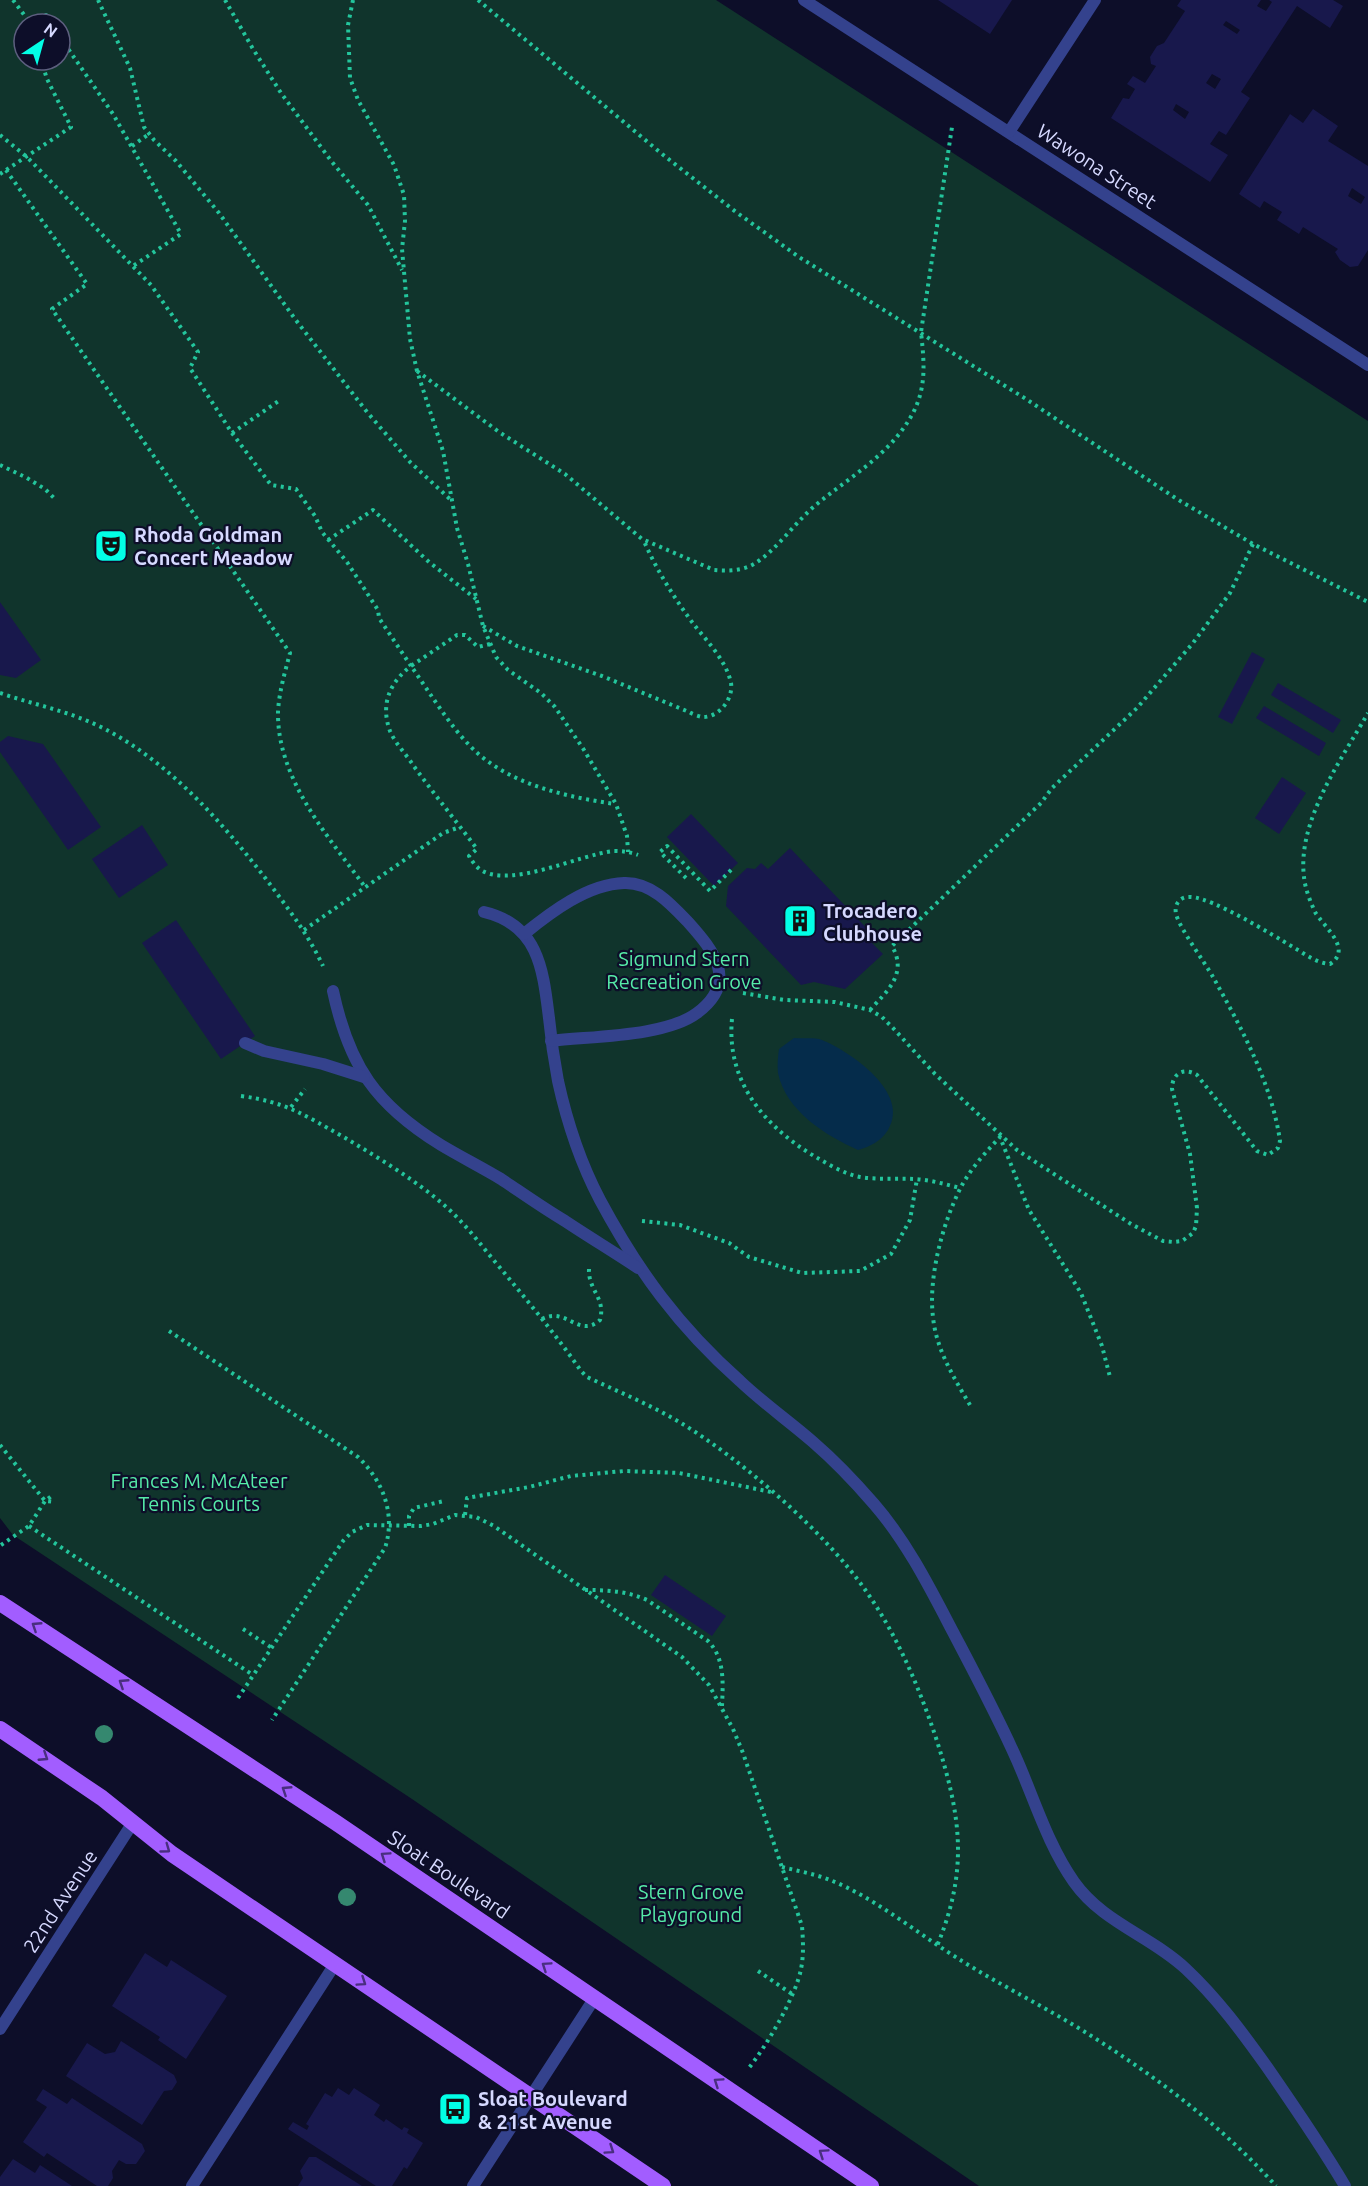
<svg xmlns="http://www.w3.org/2000/svg" width="1368" height="2186" font-family="Ubuntu,sans-serif">
<rect width="100%" height="100%" fill="#0d0e29"/>
<!-- green -->
<path fill="#10342c" fill-rule="evenodd" d="M 0,0 L 716,0 L 1368,421 L 1368,2186 L 979,2186 L 412,1799 L 13,1535 L 0,1518 ZM 24,24 L 60,24 L 60,60 L 24,60 Z"/>
<!-- water -->
<path fill="#052c4b" d="M 794,1038 C 803,1039 814,1037 822,1040 C 851,1052 911,1093 888,1130 C 880,1142 871,1146 858,1150 C 825,1135 786,1111 778,1073 C 777,1065 778,1056 779,1049 Z"/>
<!-- building -->
<g fill="#18184c" fill-rule="evenodd">
<polygon points="938,0 1012,0 990,34"/>
<path d="M 1181,0 L 1261,0 L 1257,6 L 1266,11 L 1272,2 L 1269,0 L 1333,0 L 1343,6 L 1330,28 L 1297,6 L 1241,92 L 1250,98 L 1226,135 L 1219,131 L 1210,144 L 1228,155 L 1210,182 L 1111,118 L 1123,98 L 1129,99 L 1135,89 L 1127,84 L 1133,76 L 1145,83 L 1156,66 L 1151,64 L 1150,57 L 1157,46 L 1164,43 L 1185,11 L 1177,6 ZM 1226,21 L 1240,30 L 1237,34 L 1223,25 ZM 1212,74 L 1221,79 L 1215,89 L 1206,83 ZM 1176,104 L 1189,112 L 1185,119 L 1173,110 Z"/>
<path d="M 1313,109 L 1338,126 L 1328,141 L 1368,166 L 1368,250 L 1358,266 L 1350,267 L 1340,260 L 1335,252 L 1338,249 L 1303,227 L 1299,234 L 1277,220 L 1282,212 L 1264,201 L 1260,208 L 1239,194 L 1290,114 L 1303,123 ZM 1352,188 L 1365,197 L 1361,204 L 1348,196 Z"/>
<polygon points="0,602 41,660 16,678 0,675"/>
<polygon points="1252,652 1265,659 1232,724 1218,717"/>
<polygon points="1278,683 1341,720 1333,733 1271,695"/>
<polygon points="1264,706 1326,743 1319,756 1256,718"/>
<polygon points="8,736 43,744 101,827 68,850 0,752 0,742"/>
<polygon points="1282,777 1306,793 1279,834 1255,818"/>
<polygon points="691,814 738,863 714,886 667,837"/>
<polygon points="142,825 168,865 119,898 92,859"/>
<polygon points="790,848 874,936 869,940 883,954 845,989 814,982 801,985 726,906 728,886 747,868 755,869 761,863 768,869"/>
<polygon points="176,920 255,1036 221,1059 142,943"/>
<polygon points="665,1575 726,1616 712,1636 651,1595"/>
<polygon points="145,1953 167,1967 171,1960 227,1996 186,2059 158,2040 160,2037 112,2006"/>
<polygon points="121,2041 174,2075 177,2082 172,2090 164,2091 142,2125 66,2076 87,2043 105,2054 115,2052"/>
<polygon points="338,2088 349,2095 354,2088 380,2105 374,2115 384,2122 386,2119 402,2130 404,2127 409,2129 407,2133 423,2143 407,2169 404,2167 392,2186 376,2186 288,2129 293,2122 307,2130 309,2126 306,2124 325,2093 332,2097"/>
<polygon points="43,2089 67,2104 72,2098 142,2144 145,2151 136,2164 126,2164 119,2160 112,2171 113,2178 108,2186 97,2186 47,2153 44,2157 23,2142 47,2107 36,2100"/>
<polygon points="309,2157 316,2157 362,2186 298,2186 303,2178 300,2171"/>
<polygon points="13,2159 35,2173 40,2165 72,2186 0,2186 0,2177"/>
</g>
<g fill="none" stroke-linecap="round" stroke-linejoin="round">
<!-- path -->
<g stroke="#23c59c" stroke-width="4" stroke-dasharray="3 4.5" stroke-linecap="butt">
<polyline points="13,0 31,24"/>
<polyline points="98,0 130,68 144,127 154,140 176,161 219,213 295,319 367,412 410,462 452,501"/>
<polyline points="225,0 253,49 281,93 332,162 368,205 402,270"/>
<polyline points="353,0 348,25 350,78 358,100 394,165 404,195 405,221 402,249 410,339 417,371 443,451 457,528 468,564 483,626 496,657 508,670 541,693 555,707 584,750 616,804 627,836 628,852"/>
<polyline points="478,0 662,154 736,212 799,257 1026,399 1177,499 1253,544 1368,602"/>
<polyline points="33,24 46,15 51,24"/>
<polyline points="60,37 113,114 181,234 133,266"/>
<path d="M 0,135 L 27,157 L 151,285 L 198,352 L 190,368 L 232,433 L 271,485 L 296,489 L 315,516 L 322,532 L 347,562 L 378,610 L 379,618 L 411,666 C 390,682 380,704 390,731 C 395,743 406,754 413,765 C 434,794 456,821 477,849 L 469,856 C 472,861 476,867 481,870 C 511,889 581,854 614,851 C 623,851 630,852 638,855"/>
<polyline points="132,146 149,134"/>
<path d="M 6,170 L 87,284 L 52,309 L 290,653 C 285,672 279,692 278,712 C 277,779 328,836 365,887"/>
<polyline points="0,174 71,127 47,79 41,60"/>
<path d="M 417,371 L 499,432 L 565,474 L 642,539 L 714,570 C 727,571 742,571 754,564 C 776,551 796,521 817,504 C 851,476 891,454 913,413 C 927,386 924,361 921,332 L 952,127"/>
<polyline points="232,433 280,400"/>
<polyline points="0,465 27,478 45,489 56,500"/>
<polyline points="328,540 373,510 429,562 476,599"/>
<path d="M 483,626 L 517,646 L 602,676 L 689,712 C 692,714 698,716 702,717 C 720,718 736,696 730,679 C 724,658 705,639 692,622 C 673,596 656,569 643,539"/>
<path d="M 490,644 L 478,647 L 465,635 L 457,635 L 411,666 C 431,694 450,727 475,751 C 512,785 567,797 615,804"/>
<path d="M 0,693 C 35,705 69,711 103,728 C 169,762 221,821 266,879 C 287,907 308,934 323,966"/>
<polyline points="686,878 660,852 667,846 710,891 732,869"/>
<polyline points="304,930 443,833 460,827"/>
<path d="M 743,993 L 785,1000 L 835,1002 L 870,1010 L 882,1017 L 893,1028 L 935,1074 L 1017,1150 L 1131,1224 L 1163,1241 L 1173,1242 L 1182,1241 L 1193,1233 L 1196,1226 L 1197,1208 L 1190,1154 L 1172,1089 C 1172,1073 1184,1067 1197,1075 L 1257,1151 L 1268,1155 L 1278,1148 L 1280,1141 C 1272,1084 1241,1027 1213,977 C 1204,961 1180,929 1176,914 C 1174,904 1180,896 1191,897 C 1213,898 1271,934 1293,947 C 1305,954 1316,963 1330,964 C 1353,949 1324,927 1315,912 C 1310,901 1305,888 1304,877 C 1297,821 1341,760 1368,713"/>
<path d="M 870,1010 C 887,991 908,974 892,946 L 1041,803 L 1052,788 L 1137,708 L 1193,643 L 1230,593 L 1253,544"/>
<path d="M 732,1019 C 726,1081 764,1126 814,1156 C 828,1164 844,1174 860,1177 C 878,1180 897,1178 915,1179 C 930,1180 945,1184 960,1188"/>
<path d="M 241,1096 C 286,1102 304,1115 342,1136 C 377,1157 414,1179 444,1205 C 466,1224 483,1248 502,1270 C 529,1303 557,1336 581,1371 L 587,1377 C 619,1392 651,1405 681,1423 C 742,1460 825,1532 866,1591 C 897,1635 919,1687 936,1738 C 961,1816 969,1869 937,1946"/>
<polyline points="291,1107 305,1089"/>
<polyline points="642,1221 680,1225 729,1243 749,1257 802,1273 860,1271 891,1254 910,1220 917,1179"/>
<path d="M 542,1319 C 566,1306 579,1339 600,1320 C 606,1298 588,1290 589,1269"/>
<path d="M 169,1331 L 358,1457 C 383,1481 396,1514 385,1548 L 272,1720"/>
<path d="M 970,1405 C 954,1378 936,1349 933,1317 C 928,1277 943,1222 961,1187 C 971,1168 986,1152 1000,1137 L 1029,1210 L 1081,1293 L 1102,1346 L 1110,1377"/>
<polyline points="0,1445 45,1501 55,1502"/>
<polyline points="465,1515 467,1498 529,1487 571,1476 624,1471 679,1473 771,1492"/>
<polyline points="29,1526 253,1675"/>
<polyline points="409,1526 409,1516 414,1508 444,1501"/>
<polyline points="1,1545 29,1526 45,1501 54,1494"/>
<path d="M 585,1590 C 607,1590 627,1591 647,1600 L 708,1641 C 725,1658 723,1683 722,1706"/>
<polyline points="243,1629 272,1648"/>
<path d="M 238,1698 L 343,1541 L 352,1532 L 367,1525 L 421,1526 L 433,1524 L 455,1515 L 476,1517 L 494,1526 L 682,1657 L 709,1685 L 733,1729 L 743,1753 L 802,1926 C 803,1940 804,1954 801,1969 C 796,1996 766,2047 748,2069"/>
<path d="M 782,1867 C 798,1871 815,1874 830,1880 C 874,1897 921,1936 962,1961 C 1002,1986 1045,2007 1085,2032 C 1154,2075 1221,2125 1276,2186"/>
<polyline points="758,1971 792,1994"/>
</g>
<!-- service -->
<g stroke="#34428d" stroke-width="12">
<path d="M 484,912 C 539,925 543,970 549,1018 C 551,1039 554,1060 558,1081 C 567,1122 580,1162 600,1200 C 638,1271 679,1327 740,1381 C 763,1403 789,1421 813,1442 C 835,1461 855,1482 874,1504 C 907,1542 930,1588 953,1632 C 975,1674 998,1717 1017,1760 C 1035,1801 1048,1845 1074,1882 C 1103,1923 1151,1936 1186,1969 C 1217,1998 1242,2032 1267,2067 C 1294,2106 1321,2145 1345,2186"/>
<path d="M 524,934 C 551,912 588,884 624,883 C 651,882 671,904 688,922 C 714,951 739,982 697,1013 C 665,1037 591,1036 551,1041"/>
<path d="M 333,991 C 349,1066 376,1105 441,1145 C 461,1157 481,1167 501,1179 C 522,1193 543,1208 565,1221 C 589,1237 614,1252 638,1268"/>
<polyline points="245,1043 264,1051 323,1064 364,1077"/>
<polyline points="192,2186 335,1964"/>
</g>
<!-- minor -->
<g stroke="#34428d" stroke-width="12">
<polyline points="804,0 1368,365"/>
<polyline points="1009,132 1095,0"/>
<polyline points="0,2029 132,1824"/>
<polyline points="473,2186 594,1999"/>
</g>
<!-- primary -->
<g stroke="#a25dff" stroke-width="16">
<polyline points="0,1603 335,1822 871,2186"/>
<polyline points="0,1729 102,1798 172,1854 663,2186"/>
</g>
</g>
<!-- trees -->
<g fill="#35886f">
<circle cx="104" cy="1734" r="9"/>
<circle cx="347" cy="1897" r="9"/>
</g>
<!-- one-way arrows -->
<defs><path id="oneway-chevron" d="M-2-3.5L2.5 0L-2 3.5" fill="none" stroke-width="1.6" stroke-linecap="round" stroke-linejoin="round" transform="scale(1.5)"/></defs>
<g stroke="#492e7f">
<use href="#oneway-chevron" transform="translate(36 1626) rotate(-147)"/>
<use href="#oneway-chevron" transform="translate(123 1683) rotate(-147)"/>
<use href="#oneway-chevron" transform="translate(44 1757) rotate(33)"/>
<use href="#oneway-chevron" transform="translate(286 1790) rotate(-147)"/>
<use href="#oneway-chevron" transform="translate(166 1849) rotate(36)"/>
<use href="#oneway-chevron" transform="translate(385 1856) rotate(-146)"/>
<use href="#oneway-chevron" transform="translate(546 1966) rotate(-146)"/>
<use href="#oneway-chevron" transform="translate(362 1982) rotate(34)"/>
<use href="#oneway-chevron" transform="translate(718 2082) rotate(-146)"/>
<use href="#oneway-chevron" transform="translate(610 2150) rotate(34)"/>
<use href="#oneway-chevron" transform="translate(823 2153) rotate(-146)"/>
</g>
<!-- icons -->
<defs>
<g id="theatre-square" transform="scale(1.725)"><rect x="-9" y="-9" width="18" height="18" rx="4" fill="#02ffe6" stroke="#0d0e29"/><path d="M-5-5.5Q0-4 5-5.5V0Q5 5 0 6Q-5 5-5 0ZM-3.3-2.5H-1v1.5H-3.3ZM1-2.5H3.3v1.5H1ZM-2.8 1Q0 5.5 2.8 1Z" fill="#111"/></g>
<g id="building-square" transform="scale(1.725)"><rect x="-9" y="-9" width="18" height="18" rx="4" fill="#02ffe6" stroke="#0d0e29"/><path d="M-4-6H4V6H1V3H-1V6H-4ZM-2.5-4.3h1.7v1.8h-1.7ZM.8-4.3h1.7v1.8H.8ZM-2.5-1h1.7V.8h-1.7ZM.8-1h1.7V.8H.8Z" fill="#111"/></g>
<g id="bus-square" transform="scale(1.725)"><rect x="-9" y="-9" width="18" height="18" rx="4" fill="#02ffe6" stroke="#0d0e29"/><path d="M-5-6H5V4H4V6H2V4H-2V6H-4V4H-5ZM-3.5-4V0h7V-4ZM-3.5 1.2v1.5H-2V1.2ZM2 1.2v1.5H3.5V1.2Z" fill="#111"/></g>
</defs>
<g fill-rule="evenodd">
<use href="#theatre-square" x="111" y="546"/>
<use href="#building-square" x="800" y="921"/>
<use href="#bus-square" x="455" y="2109"/>
</g>
<g text-anchor="middle" dominant-baseline="central" stroke-width="4.5" stroke-linejoin="round" paint-order="stroke">
<!-- street labels -->
<g font-size="20" fill="#d6d9ff" stroke="#0d0e29">
<text transform="translate(1097 166) rotate(33)">Wawona Street</text>
<text transform="translate(449 1874) rotate(34)">Sloat Boulevard</text>
<text transform="translate(60 1901) rotate(-57)">22nd Avenue</text>
</g>
<!-- poi labels -->
<g font-size="20" font-weight="bold" fill="#d6d9ff" stroke="#0d0e29" text-anchor="start">
<text x="134" y="534">Rhoda Goldman<tspan x="134" dy="23">Concert Meadow</tspan></text>
<text x="823" y="910">Trocadero<tspan x="823" dy="23">Clubhouse</tspan></text>
<text x="478" y="2098">Sloat Boulevard<tspan x="478" dy="23">&amp; 21st Avenue</tspan></text>
</g>
<!-- park labels -->
<g font-size="20" fill="#56eba8" stroke="#0d0e29">
<text x="684" y="958">Sigmund Stern<tspan x="684" dy="23">Recreation Grove</tspan></text>
<text x="199" y="1480">Frances M. McAteer<tspan x="199" dy="23">Tennis Courts</tspan></text>
<text x="691" y="1891">Stern Grove<tspan x="691" dy="23">Playground</tspan></text>
</g>
</g>
<!-- north arrow -->
<g transform="translate(42 42) rotate(36)"><circle r="28" fill="#0d0e29" stroke="#5d5f7f" stroke-width="1.5"/>
<path d="M0-4.5L10 22L0 15L-10 22Z" fill="#02ffe6"/>
<text y="-9" font-size="16" font-weight="bold" text-anchor="middle" fill="#d6d9ff">N</text>
</g>
</svg>
